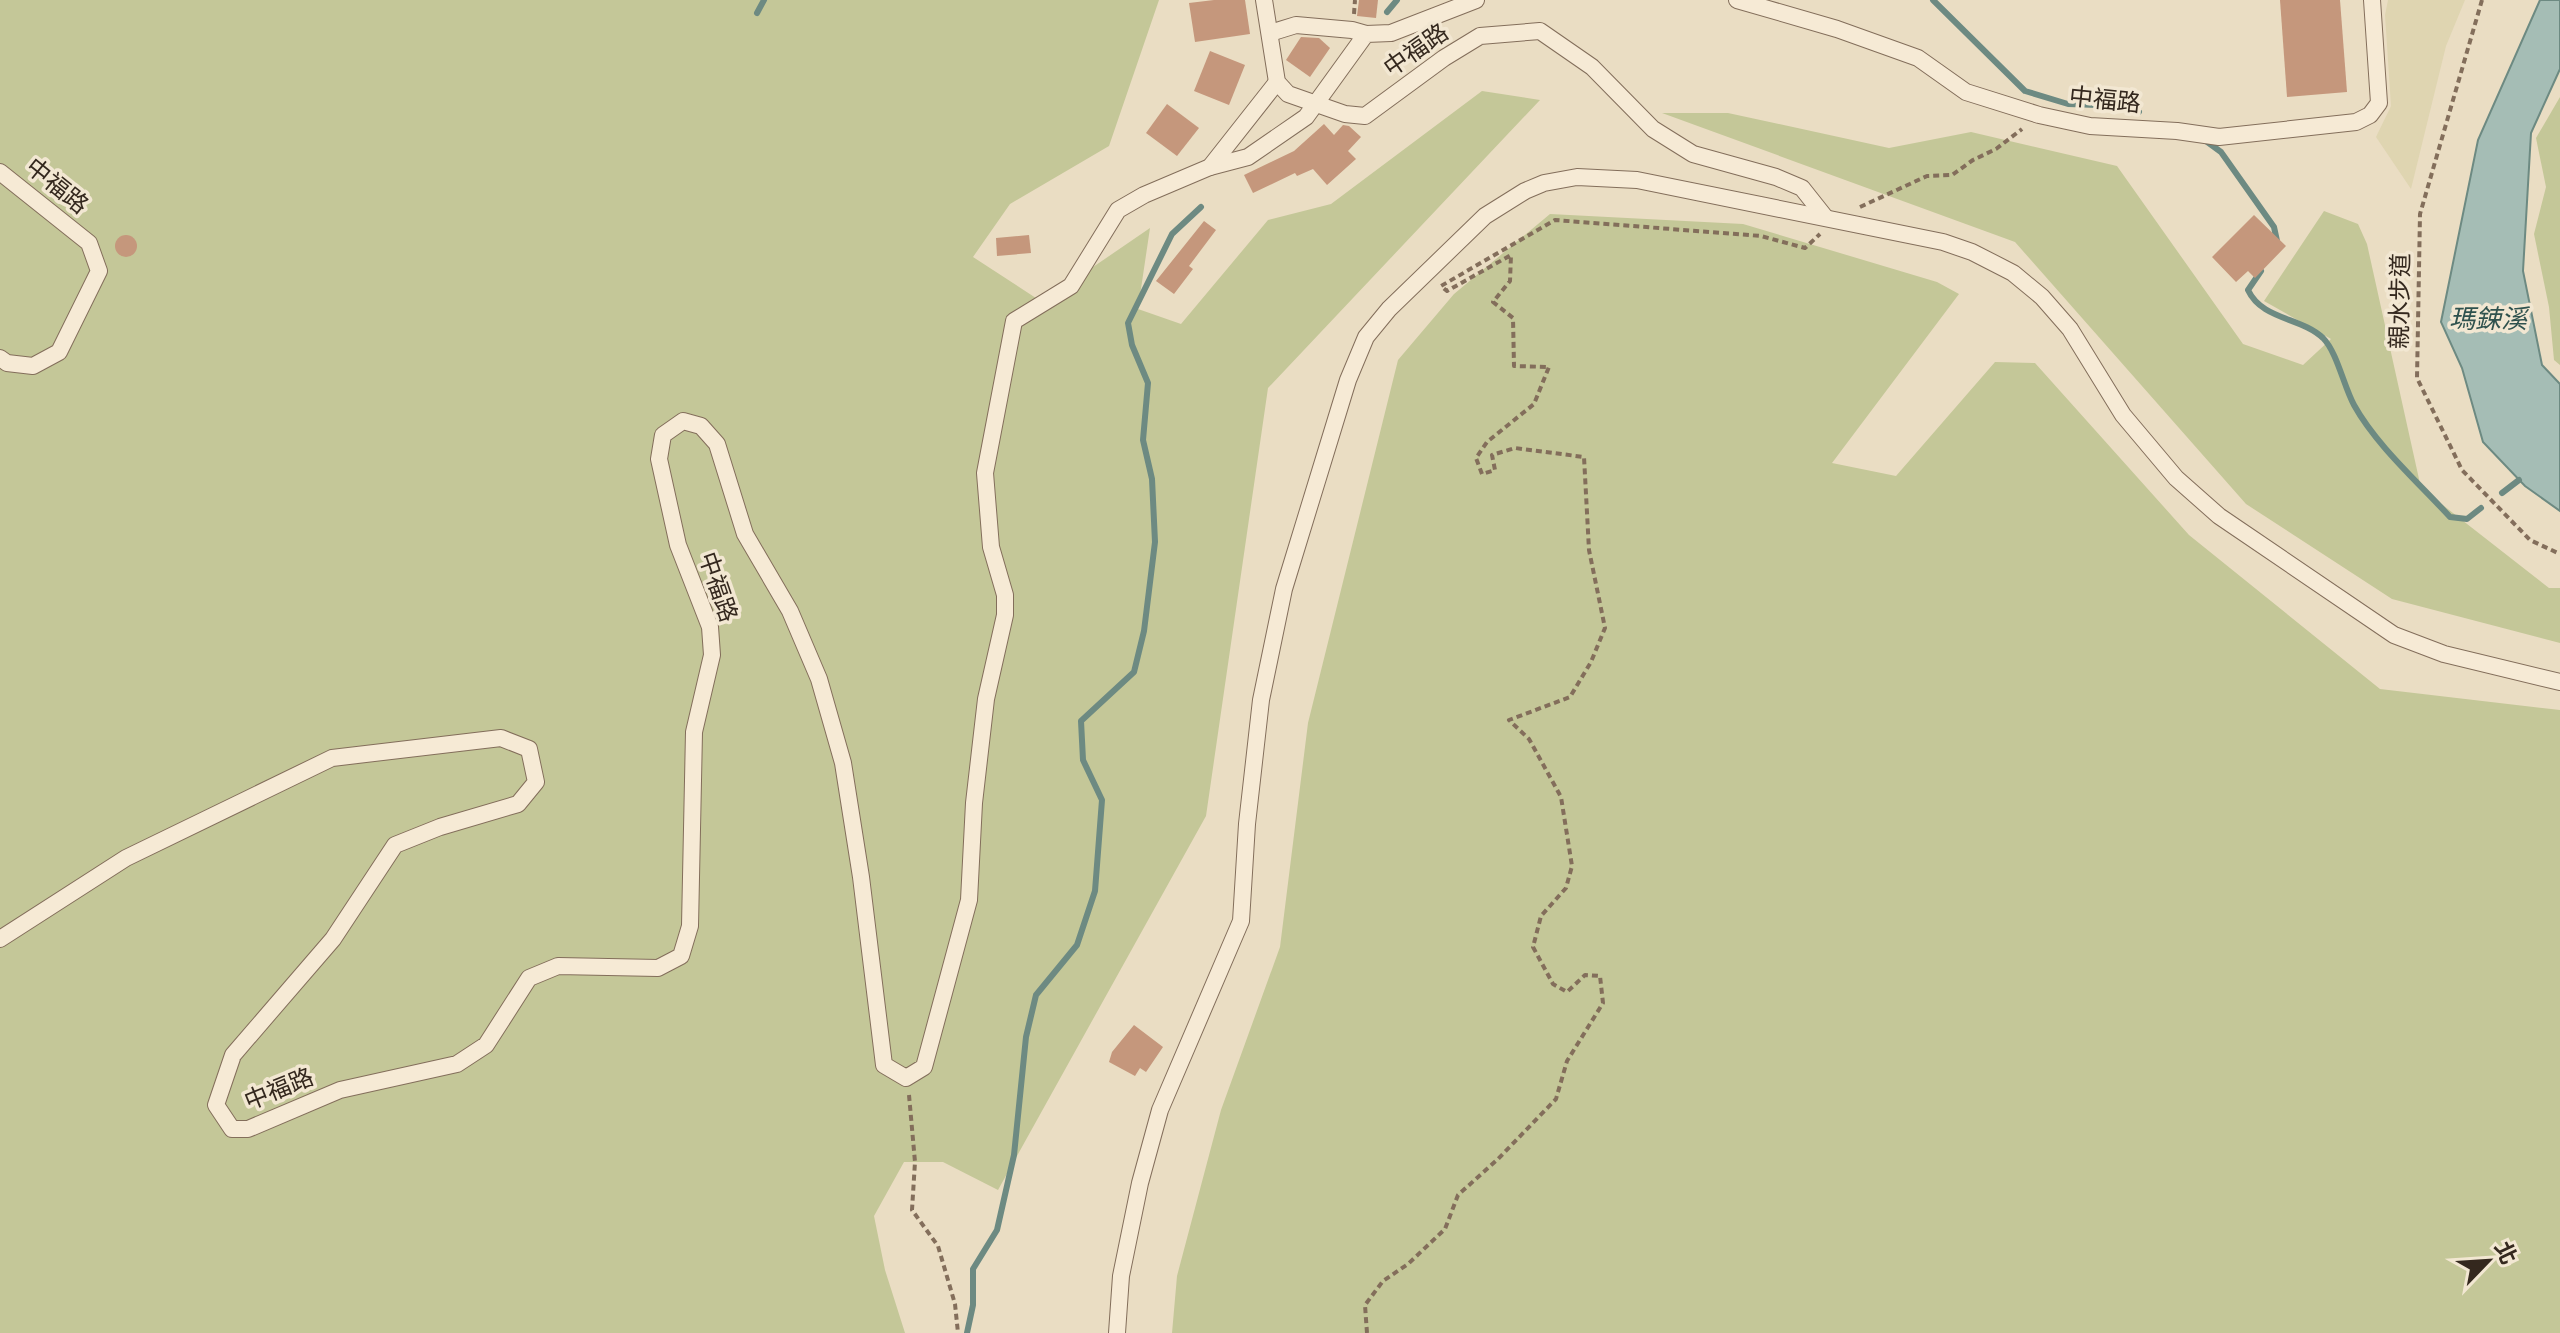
<svg xmlns="http://www.w3.org/2000/svg" width="2560" height="1333" font-family="'Roboto Serif','Noto Sans TC',serif">
<rect width="100%" height="100%" fill="#eaddc3"/>
<!-- farmland -->
<polygon fill="#dfd5b1" points="2388,0 2465,0 2446,46 2411,189 2376,137 2391,106 2385,15"/>
<!-- green -->
<g fill="#c4c798">
<polygon points="0,0 1159,0 1109,146 1010,204 973,257 1042,302 1150,228 1138,309 1181,324 1268,220 1331,204 1482,91 1540,100 1268,388 1206,816 998,1190 943,1162 904,1162 874,1216 885,1270 905,1333 0,1333"/>
<polygon points="2560,97 2560,365 2554,360 2549,307 2534,234 2546,187 2536,138"/>
<polygon points="1662,113 1728,113 1889,148 1971,132 2117,166 2243,344 2303,365 2331,339 2264,301 2324,211 2358,224 2367,244 2421,488 2549,588 2560,588 2560,643 2392,599 2246,504 2015,242"/>
<polygon points="1550,214 1743,224 1937,282 1959,294 1832,463 1896,476 1995,362 2035,363 2189,535 2380,689 2560,710 2560,1333 1172,1333 1177,1276 1221,1110 1280,947 1308,723 1398,360 1454,294"/>
</g>
<!-- water -->
<polygon fill="#a5bdb5" stroke="#6d8a82" stroke-width="2" points="2540,0 2560,0 2560,69 2531,133 2523,271 2542,365 2560,384 2560,511 2525,486 2483,442 2462,368 2441,322 2478,140"/>
<g fill="none" stroke-linecap="round" stroke-linejoin="round">
<!-- stream -->
<g stroke="#6d8a82" stroke-width="6">
<polyline points="1933,0 2025,91 2068,104 2127,106 2139,112"/>
<polyline points="1387,12 1397,0"/>
<polyline points="757,13 764,0"/>
<polyline points="2206,141 2221,152 2274,227 2277,241"/>
<path d="M 2261,271 L 2248,290 C 2262,320 2301,317 2323,338 C 2337,352 2344,387 2354,405 C 2376,445 2419,483 2450,517 L 2467,519 L 2481,508"/>
<polyline points="2502,493 2519,480"/>
<polyline points="967,1333 973,1305 973,1269 997,1230 1014,1155 1026,1037 1036,995 1077,945 1095,891 1102,800 1083,760 1081,721 1134,672 1144,631 1155,542 1152,479 1143,440 1148,383 1132,345 1128,323 1172,234 1201,207"/>
</g>
</g>
<!-- building -->
<g fill="#c5977c">
<polygon points="1214,0 1245,0 1250,34 1195,42 1189,3"/>
<polygon points="1359,0 1378,0 1376,18 1357,16"/>
<polygon points="2280,0 2340,0 2347,92 2287,97"/>
<polygon points="1301,37 1319,38 1330,48 1310,77 1286,60"/>
<polygon points="1210,51 1245,65 1229,105 1194,91"/>
<polygon points="1167,104 1199,128 1177,156 1146,133"/>
<polygon points="1324,124 1334,135 1343,125 1349,126 1361,137 1348,151 1356,159 1327,185 1313,169 1297,176 1295,173 1253,193 1244,175 1294,151"/>
<polygon points="2254,215 2286,246 2255,278 2248,271 2236,282 2212,257"/>
<polygon points="1204,221 1216,230 1189,266 1193,269 1174,294 1156,281"/>
<circle cx="126" cy="246" r="11"/>
<polygon points="1029,235 1031,253 997,256 996,238"/>
<polygon points="1134,1025 1163,1047 1146,1072 1140,1068 1135,1076 1109,1062 1112,1052"/>
</g>
<g fill="none" stroke-linecap="round" stroke-linejoin="round">
<!-- street casing -->
<g stroke="#836e5b" stroke-width="18">
<g id="street">
<polyline points="1264,0 1277,82 1288,94 1345,114 1365,116 1444,58 1480,36 1540,31 1592,67 1653,129 1693,154 1776,177 1802,188 1825,217"/>
<polyline points="1737,0 1837,29 1918,58 1966,92 2039,115 2090,126 2177,131 2219,137 2356,122 2370,115 2379,103 2372,0"/>
<polyline points="1270,33 1296,25 1352,30 1366,34"/>
<polyline points="1210,167 1248,157 1306,117 1366,34 1391,33 1476,0"/>
<polyline points="0,172 89,243 99,271 59,352 33,366 7,363 0,358"/>
<polyline points="0,939 126,858 332,758 501,738 529,749 536,782 518,804 440,827 395,845 333,939 233,1055 216,1105 232,1129 248,1129 340,1090 457,1064 486,1045 529,978 558,966 658,968 681,956 690,926 694,732 712,655 710,627 678,545 659,459 663,435 683,421 701,426 717,444 745,534 790,611 819,679 843,763 861,877 884,1065 906,1078 924,1067 969,900 974,803 986,699 1005,615 1005,595 991,547 985,473 1014,321 1071,286 1118,210 1144,195 1210,167 1277,82"/>
<polyline points="1117,1333 1121,1276 1140,1183 1160,1110 1241,921 1247,824 1261,700 1284,589 1348,380 1366,337 1389,309 1485,216 1525,191 1544,183 1577,177 1637,180 1943,242 1972,252 2013,273 2042,297 2070,329 2123,415 2176,478 2219,516 2394,635 2444,654 2560,682"/>
</g>
</g>
<!-- path -->
<g stroke="#836e5b" stroke-width="4" stroke-dasharray="6 4" stroke-linecap="butt">
<polyline points="2482,0 2420,214 2417,378 2462,470 2530,540 2560,554"/>
<polyline points="1354,14 1355,0"/>
<polyline points="1860,207 1927,176 1952,175 1973,160 1996,149 2022,129"/>
<polyline points="909,1095 915,1162 912,1210 938,1246 955,1304 958,1333"/>
<polyline points="1367,1333 1365,1305 1383,1281 1408,1264 1445,1229 1458,1195 1498,1159 1556,1099 1567,1061 1603,1003 1600,976 1585,975 1567,992 1553,984 1533,947 1541,916 1566,888 1572,866 1561,797 1529,739 1509,720 1570,697 1591,662 1605,628 1589,550 1584,457 1515,448 1492,455 1495,470 1482,474 1476,458 1487,442 1534,404 1549,367 1514,366 1513,318 1493,302 1510,281 1511,255 1447,291 1441,286 1555,220 1761,236 1805,248 1820,234"/>
</g>
<!-- street -->
<use href="#street" stroke="#f6ead5" stroke-width="16"/>
</g>
<g text-anchor="middle" dominant-baseline="central" stroke-width="7" stroke-linejoin="round" paint-order="stroke">
<!-- street labels -->
<g font-size="24" fill="#34281e" stroke="#f2e7d2">
<text transform="translate(1416 50) rotate(-35)">中福路</text>
<text transform="translate(2105 100) rotate(6)">中福路</text>
<text transform="translate(57 186) rotate(39)">中福路</text>
<text transform="translate(2400 301) rotate(-89)">親水步道</text>
<text transform="translate(718 587) rotate(71)">中福路</text>
<text transform="translate(279 1089) rotate(-22)">中福路</text>
</g>
<!-- water labels -->
<g font-size="26" font-style="italic" fill="#2f524e" stroke="#f2e7d2">
<text x="2488" y="319">瑪鋉溪</text>
</g>
</g>
<!-- north arrow -->
<g transform="translate(2488 1261) rotate(65)" stroke="#f2e7d2" stroke-width="6" paint-order="stroke">
<path d="M0-6L14 30L0 20L-14 30Z" fill="#34281e"/>
<text y="-12" font-size="22" font-weight="bold" text-anchor="middle" fill="#34281e">北</text>
</g>
</svg>
